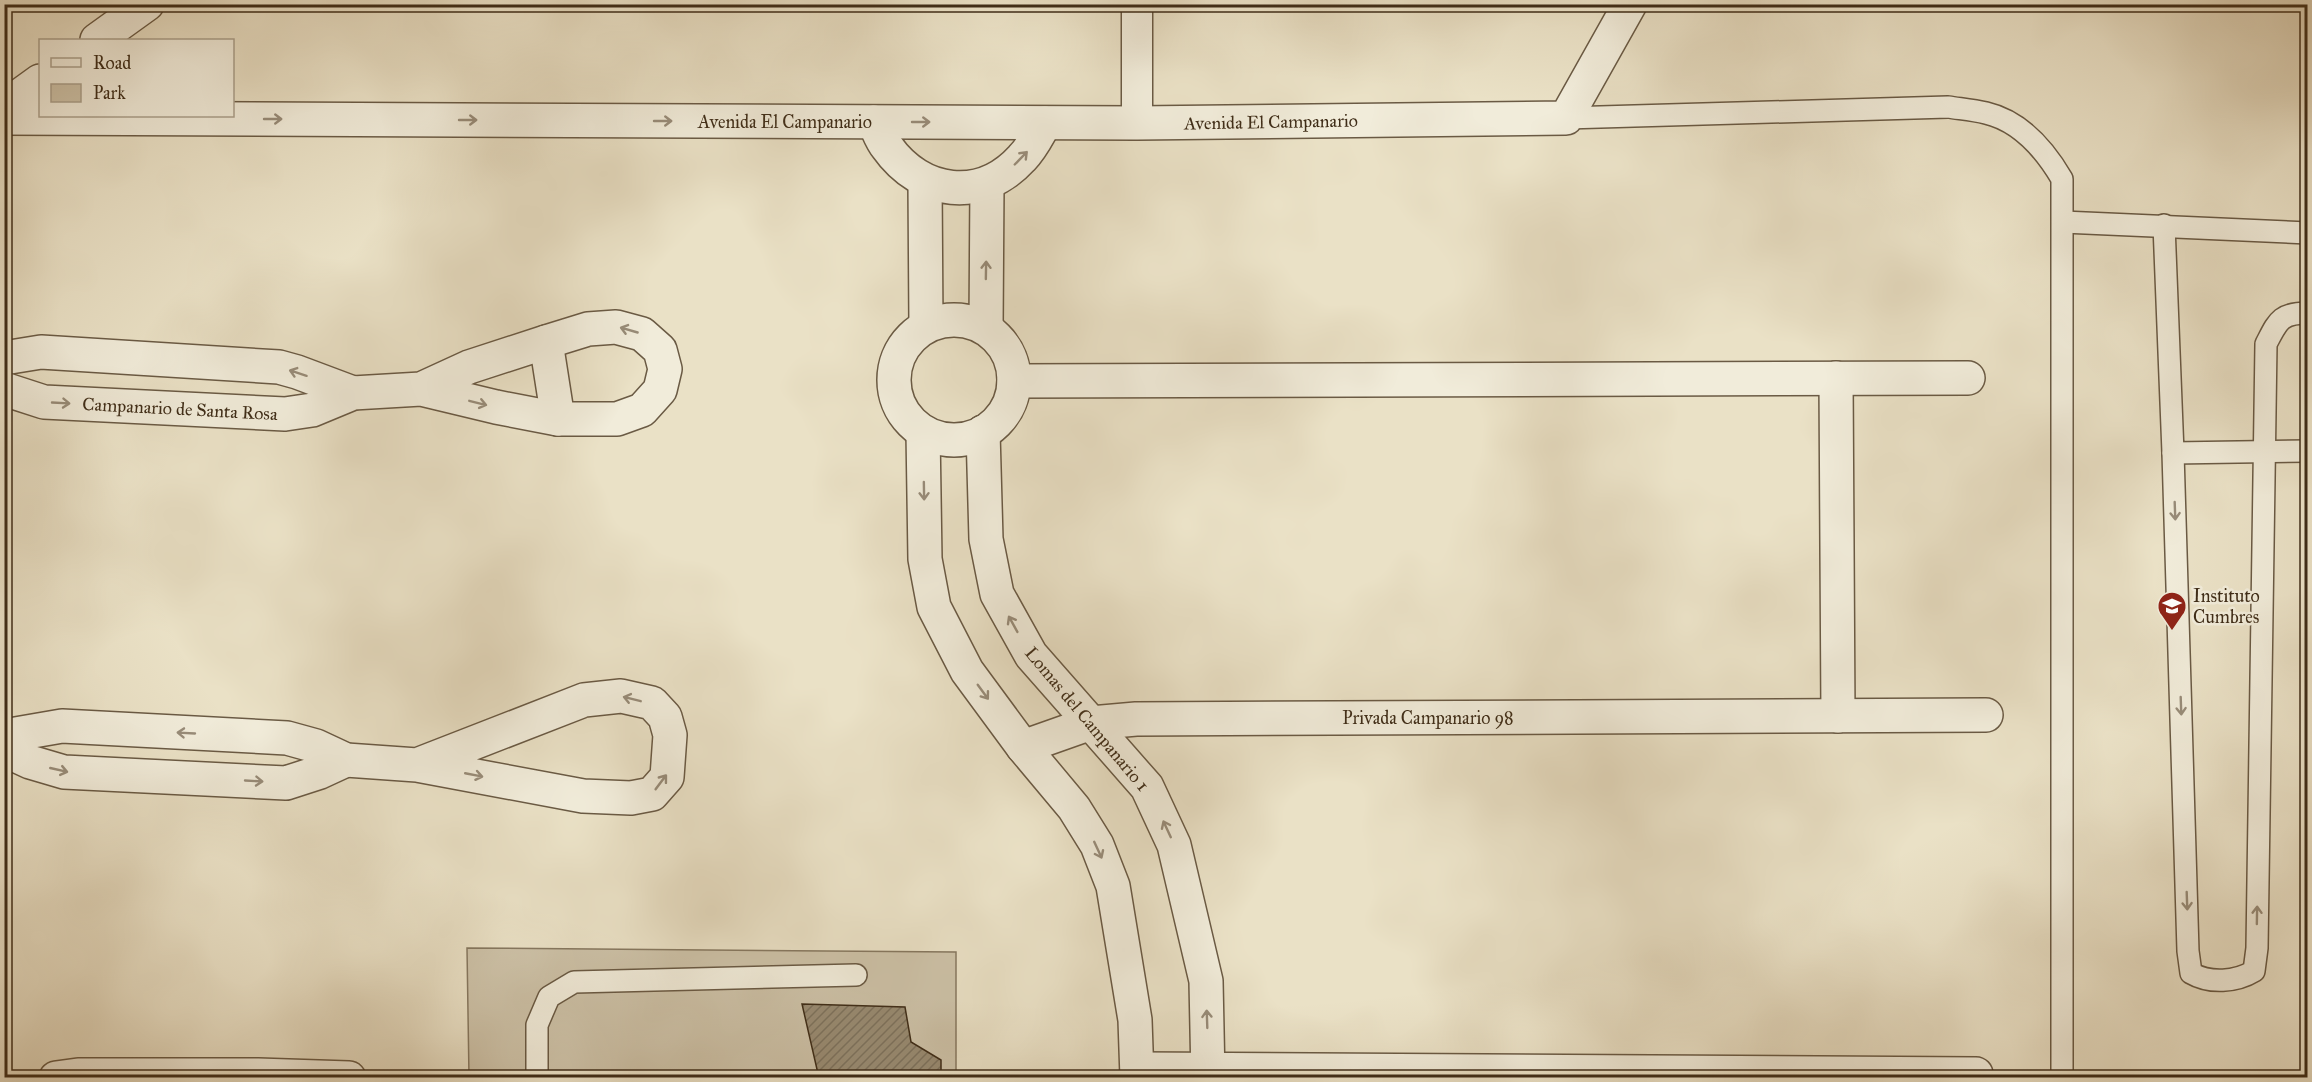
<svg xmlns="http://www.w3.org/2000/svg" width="2312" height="1082" font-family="'IM FELL Great Primer',serif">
<defs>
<pattern id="building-hatch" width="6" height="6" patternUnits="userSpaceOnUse" patternTransform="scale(1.5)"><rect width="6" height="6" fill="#988b72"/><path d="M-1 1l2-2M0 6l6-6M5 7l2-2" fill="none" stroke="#7d725d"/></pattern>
</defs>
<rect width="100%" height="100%" fill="#eae1c6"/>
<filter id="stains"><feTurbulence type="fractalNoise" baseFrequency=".00333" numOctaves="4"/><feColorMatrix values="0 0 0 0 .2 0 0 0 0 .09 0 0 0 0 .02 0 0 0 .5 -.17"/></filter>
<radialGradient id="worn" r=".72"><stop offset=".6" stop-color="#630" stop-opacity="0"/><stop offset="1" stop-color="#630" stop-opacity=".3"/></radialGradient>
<!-- green -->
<polygon fill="#cdc2a8" stroke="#867860" stroke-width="1.5" points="467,948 956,952 956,1077 469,1077"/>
<!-- building -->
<polygon fill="url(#building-hatch)" stroke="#3f2d18" stroke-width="1.5" points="802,1004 905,1007 911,1042 941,1060 941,1078 819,1078"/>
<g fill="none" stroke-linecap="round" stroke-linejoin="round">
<!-- service casing -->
<g stroke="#6a5a44" stroke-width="24">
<g id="service">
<path d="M 1566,118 L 1948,107 C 1961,109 1973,110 1986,113 C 2020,121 2045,150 2062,179 L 2062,1078"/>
<polyline points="2063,222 2308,233"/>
<polyline points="2164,225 2173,453 2308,451"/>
<path d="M 2173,453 L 2188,951 L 2191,973 C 2210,984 2236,982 2254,971 L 2257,948 L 2266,344 C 2278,321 2280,313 2308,313"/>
<polyline points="537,1078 537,1025 549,997 574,982 856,975"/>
</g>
</g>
<!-- pedestrian casing -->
<g stroke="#6a5a44" stroke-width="33">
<polyline id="pedestrian" points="1137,123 1137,4"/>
</g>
<!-- minor casing -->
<g stroke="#6a5a44" stroke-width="36">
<g id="minor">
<polyline points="4,118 1137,123 1566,118 1630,4"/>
<path d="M 874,122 C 878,130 881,140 887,147 C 921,195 981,203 1022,158 C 1032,148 1038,135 1045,123"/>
<polyline points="925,182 926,326"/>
<circle cx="954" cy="380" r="60"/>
<polyline points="986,328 987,184"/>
<polyline points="546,342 558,419"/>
<polyline points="4,358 41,352 279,367 297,372 353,393"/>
<polyline points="1836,378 1838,716"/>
<polyline points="1014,381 1968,378"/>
<polyline points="4,389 44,402 285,414 312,410 353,393 421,389 496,407 558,419 617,419 642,410 660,390 665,369 660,350 642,334 616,327 588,329 546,342 469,367 421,389"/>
<polyline points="923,432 925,559 934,607 967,671 1023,747 1074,808 1097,845 1113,886 1135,1020 1137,1078"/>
<polyline points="983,432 986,539 997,594 1031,655 1147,787 1174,845 1206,981 1208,1078"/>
<polyline points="4,736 62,726 287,738 316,746 346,760 417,765 583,796 631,798 652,794 667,777 670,735 665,717 652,703 621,696 584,700 417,765"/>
<polyline points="1023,747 1091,723 1136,719 1986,715"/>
<polyline points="4,750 30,762 64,772 286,783 320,772 346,760"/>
<polyline points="1138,1069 1976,1074"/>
<polyline points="56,1078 78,1075 258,1075 349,1078"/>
</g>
</g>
<!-- tertiary casing -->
<g stroke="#6a5a44" stroke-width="36">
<g id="tertiary">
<polyline points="97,40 147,4"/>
<polyline points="4,107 40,81"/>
</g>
</g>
<!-- service -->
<use href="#service" stroke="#f1ecda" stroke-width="21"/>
<!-- pedestrian -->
<use href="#pedestrian" stroke="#f1ecda" stroke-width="30"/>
<!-- minor -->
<use href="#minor" stroke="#f1ecda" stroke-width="33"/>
<!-- tertiary -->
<use href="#tertiary" stroke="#f1ecda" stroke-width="33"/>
</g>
<!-- one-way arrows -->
<defs><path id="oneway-shaft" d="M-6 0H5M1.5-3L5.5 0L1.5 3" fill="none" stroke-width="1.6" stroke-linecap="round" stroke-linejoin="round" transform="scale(1.5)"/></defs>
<g stroke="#988c79">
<use href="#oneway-shaft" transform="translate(273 119)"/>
<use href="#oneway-shaft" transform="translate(468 120)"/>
<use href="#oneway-shaft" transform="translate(663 121)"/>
<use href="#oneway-shaft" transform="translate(921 122)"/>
<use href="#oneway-shaft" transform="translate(1021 158) rotate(-46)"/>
<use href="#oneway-shaft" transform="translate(986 270) rotate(-89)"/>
<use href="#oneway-shaft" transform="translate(629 330) rotate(-164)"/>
<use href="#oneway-shaft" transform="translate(298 373) rotate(-162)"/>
<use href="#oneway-shaft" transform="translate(61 403) rotate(3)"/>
<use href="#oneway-shaft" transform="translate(478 403) rotate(14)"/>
<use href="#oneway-shaft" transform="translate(924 491) rotate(89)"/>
<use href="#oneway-shaft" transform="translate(2175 511) rotate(88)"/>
<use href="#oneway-shaft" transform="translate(1013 624) rotate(-119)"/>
<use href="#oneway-shaft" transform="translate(983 692) rotate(54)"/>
<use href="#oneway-shaft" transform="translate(632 699) rotate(-166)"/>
<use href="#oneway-shaft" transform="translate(2181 706) rotate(88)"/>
<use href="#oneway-shaft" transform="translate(186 733) rotate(-177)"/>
<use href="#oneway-shaft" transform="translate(59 770) rotate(13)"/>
<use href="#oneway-shaft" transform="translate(474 775) rotate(11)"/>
<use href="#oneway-shaft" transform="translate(254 781) rotate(3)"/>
<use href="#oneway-shaft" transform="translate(661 782) rotate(-53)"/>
<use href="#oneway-shaft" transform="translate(1167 829) rotate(-115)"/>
<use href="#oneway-shaft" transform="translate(1098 850) rotate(65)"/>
<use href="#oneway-shaft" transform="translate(2187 901) rotate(88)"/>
<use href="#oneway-shaft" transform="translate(2257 915) rotate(-89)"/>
<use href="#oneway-shaft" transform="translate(1207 1019) rotate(-92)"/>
</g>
<!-- icons -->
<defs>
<g id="school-pin" transform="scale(1.5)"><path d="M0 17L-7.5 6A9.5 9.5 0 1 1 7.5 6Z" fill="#8f2418" stroke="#f1ecda"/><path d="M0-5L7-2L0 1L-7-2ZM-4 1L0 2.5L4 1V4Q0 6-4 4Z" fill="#fff"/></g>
</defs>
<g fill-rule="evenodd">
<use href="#school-pin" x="2172" y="606"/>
</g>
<g text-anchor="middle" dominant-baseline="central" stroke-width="5" stroke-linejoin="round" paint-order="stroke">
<!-- street labels -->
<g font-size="18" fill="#3f2d18" stroke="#f1ecda">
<text x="785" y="122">Avenida El Campanario</text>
<text transform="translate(1271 122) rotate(-1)">Avenida El Campanario</text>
<text transform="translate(180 409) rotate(3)">Campanario de Santa Rosa</text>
<text x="1428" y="718">Privada Campanario 98</text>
<text transform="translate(1087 719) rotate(50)">Lomas del Campanario 1</text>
</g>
<!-- poi labels -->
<g font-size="18" fill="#3f2d18" stroke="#f1ecda" text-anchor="start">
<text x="2193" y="596">Instituto<tspan x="2193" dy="21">Cumbres</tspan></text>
</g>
</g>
<!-- margin -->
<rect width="2312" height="1082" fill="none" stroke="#eae1c6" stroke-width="24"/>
<rect x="6" y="6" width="2300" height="1070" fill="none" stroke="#3f2d18" stroke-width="3"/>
<rect x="12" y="12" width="2288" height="1058" fill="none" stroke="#3f2d18" stroke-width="1.5"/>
<!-- legend -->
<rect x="39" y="39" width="195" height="78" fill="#f1ecda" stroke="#aaa08c" stroke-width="1.5"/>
<rect x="51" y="58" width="30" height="9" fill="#f1ecda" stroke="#aaa08c" stroke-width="1.5"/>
<text x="93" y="69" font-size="18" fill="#3f2d18">Road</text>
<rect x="51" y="84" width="30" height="18" fill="#cdc2a8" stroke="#aaa08c" stroke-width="1.5"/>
<text x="93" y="99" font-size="18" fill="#3f2d18">Park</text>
<rect width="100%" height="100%" filter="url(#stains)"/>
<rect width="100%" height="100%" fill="url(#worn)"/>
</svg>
